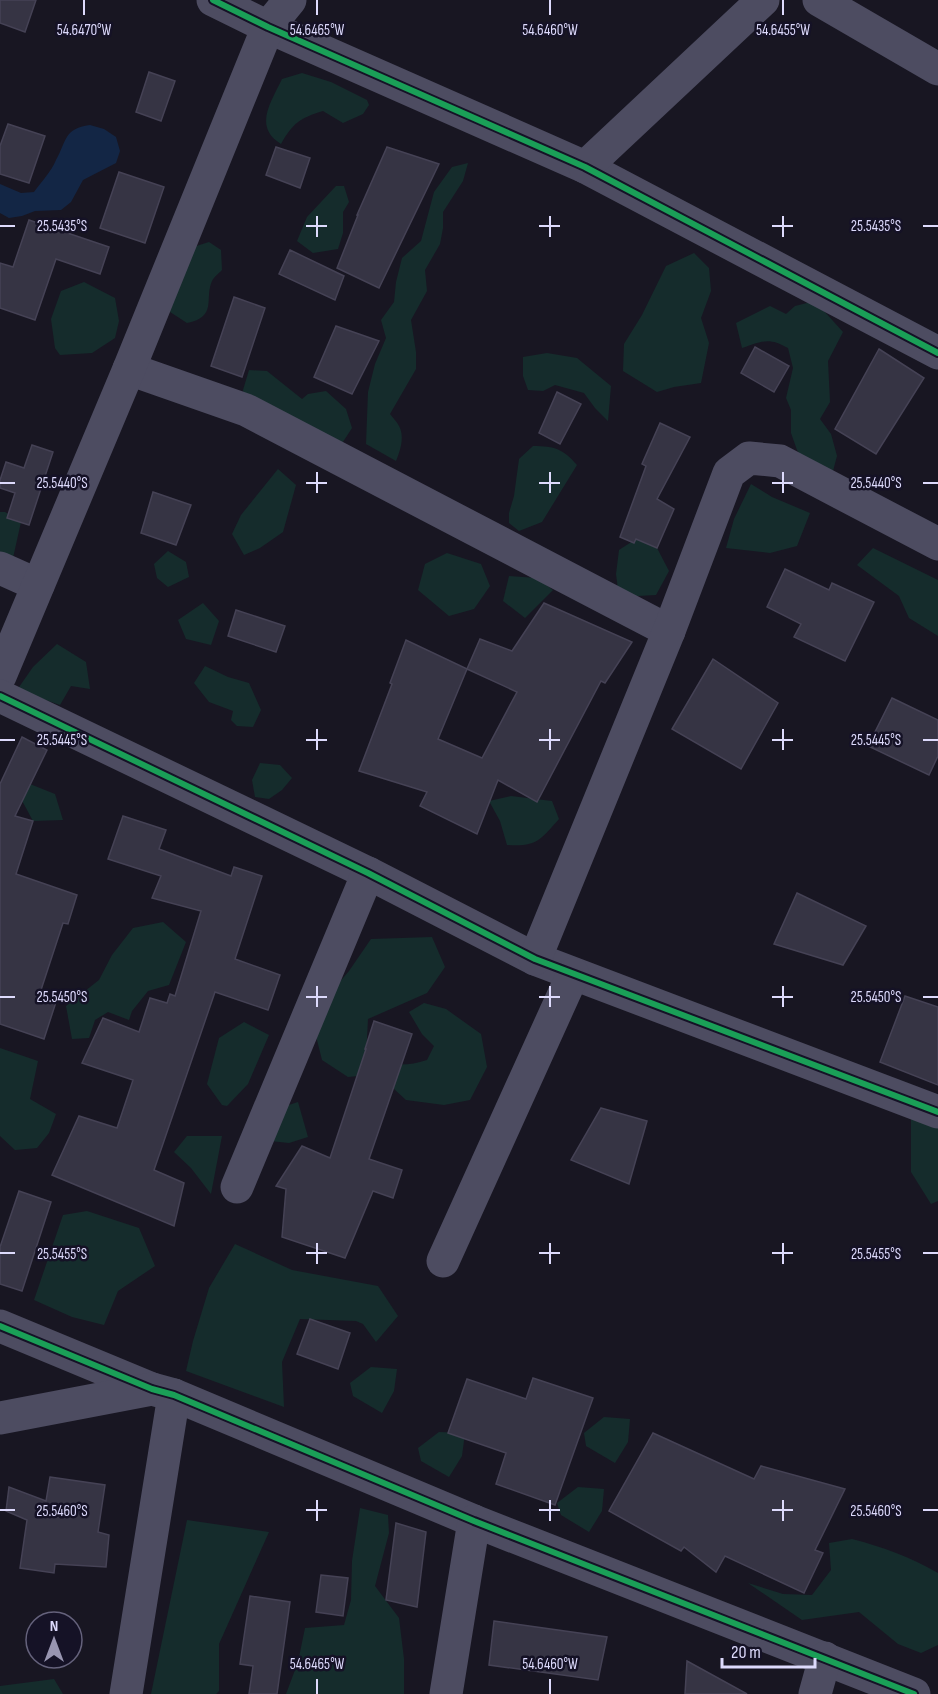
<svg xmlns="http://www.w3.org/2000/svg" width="938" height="1694" font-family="'Sofia Sans Condensed',sans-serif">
<rect width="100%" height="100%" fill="#181622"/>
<!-- green -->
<g fill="#152c2c">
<path d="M 302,73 L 331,82 L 367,100 L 369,105 L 363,114 L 343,123 L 323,111 C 300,118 293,123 281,144 C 253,127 271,102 282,79 Z"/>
<path d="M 468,163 L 463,181 L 443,212 L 443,228 L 440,244 L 425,270 L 427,291 L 411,320 L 416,352 L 416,369 L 390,414 C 393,418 397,422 399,426 C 405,437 400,451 396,461 L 366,444 L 368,392 L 375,364 L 386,338 L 381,320 L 394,302 L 396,282 L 402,258 L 421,241 L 434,192 L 452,167 Z"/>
<polygon points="336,186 344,186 349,202 343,212 343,233 338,249 313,253 297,241 307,217"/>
<path d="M 209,242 L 221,250 L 222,270 C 219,273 214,277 212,281 C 204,298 218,317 187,323 L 167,310 L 187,249 Z"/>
<polygon points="694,253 709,268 711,291 701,318 709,343 701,383 674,387 657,392 623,371 624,344 642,315 666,266"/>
<polygon points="84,282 115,298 119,321 115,338 92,353 60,355 55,348 51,319 61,291"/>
<path d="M 815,301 L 843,332 L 828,361 L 830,402 L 820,419 L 831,434 L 837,456 L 833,471 L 807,466 L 797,450 L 791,433 L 791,410 L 786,398 L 793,368 L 788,348 C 769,337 762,341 742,348 L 736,323 L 770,306 L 786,314 L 795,306 Z"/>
<polygon points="547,353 577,358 611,386 608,421 595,408 584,393 555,385 543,391 528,390 523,376 523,357"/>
<polygon points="249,370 267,371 302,399 308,394 326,391 346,409 352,428 341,445 246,410 243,390"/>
<path d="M 533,446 C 555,446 563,449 577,465 L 542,522 L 519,531 L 509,523 L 509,513 L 514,496 L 519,459 Z"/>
<polygon points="278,469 296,485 283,532 260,548 244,555 232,534 241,515"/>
<polygon points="751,484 772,497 810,513 797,546 770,553 726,548 734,519"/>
<polygon points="0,512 5,512 21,522 13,558 0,554"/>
<polygon points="636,539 657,548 669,571 656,595 619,597 616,574 619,550"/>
<polygon points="873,548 938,580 938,636 909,618 899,596 857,565"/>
<polygon points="168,551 186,562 189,577 168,587 157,578 154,564"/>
<polygon points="447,553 481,564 490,586 474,609 449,616 418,590 425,564"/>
<polygon points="509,576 537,578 553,590 525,618 503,601"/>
<polygon points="203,603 219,621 211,645 186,639 178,620"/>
<polygon points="57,644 86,662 90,689 71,686 60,705 17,690 33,667"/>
<polygon points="205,666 228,677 249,683 261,710 253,727 237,726 231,720 233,711 209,702 194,683"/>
<polygon points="260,763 280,765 292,778 282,790 269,799 255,797 252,780"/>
<polygon points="30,784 55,794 63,820 33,821 19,795"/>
<path d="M 511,796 L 552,801 L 559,819 C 540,840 537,847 507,845 L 500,821 L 489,801 Z"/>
<polygon points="163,922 186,942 169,985 148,991 132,1011 129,1020 108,1012 95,1020 89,1038 72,1039 66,1006 99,980 112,955 133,928"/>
<path d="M 432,937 L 445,967 L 427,993 L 368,1019 L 366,1057 C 389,1064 402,1068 427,1060 L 434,1046 L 422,1034 L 409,1012 L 424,1003 L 446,1009 L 481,1034 L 487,1067 L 470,1100 L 444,1105 L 406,1100 L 393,1088 L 358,1076 L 348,1077 L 322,1060 L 311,1016 L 349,971 L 371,939 Z"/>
<polygon points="244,1022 269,1035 248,1084 227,1106 222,1105 207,1084 219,1038"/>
<polygon points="0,1048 38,1061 30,1099 56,1114 49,1133 37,1148 15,1150 0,1136"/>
<polygon points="298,1102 308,1137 289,1143 270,1141 277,1109"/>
<polygon points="911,1102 938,1106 938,1201 931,1204 911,1172"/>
<polygon points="187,1136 222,1136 211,1194 191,1168 174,1152"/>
<polygon points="87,1211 139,1228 155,1266 118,1291 104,1325 72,1317 34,1300 63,1215"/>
<polygon points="235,1244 292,1270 378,1286 398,1316 376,1342 363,1324 356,1321 300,1319 282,1362 284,1407 186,1371 193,1341 209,1288"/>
<polygon points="371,1367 397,1369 394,1391 382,1413 353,1396 350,1383"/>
<polygon points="604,1417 630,1419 628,1442 615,1463 586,1446 584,1433"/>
<polygon points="439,1432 465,1433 462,1456 449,1477 421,1461 418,1448"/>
<polygon points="578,1487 604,1489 602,1511 589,1532 561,1515 557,1503"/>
<polygon points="360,1508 388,1515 389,1533 375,1586 399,1618 404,1659 404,1694 286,1694 298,1662 305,1628 344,1625 351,1600 352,1561"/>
<polygon points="187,1520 269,1532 219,1644 219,1691 216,1694 151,1694"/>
<path d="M 852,1539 C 883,1547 910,1557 938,1573 L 938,1645 L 921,1653 L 898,1644 L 859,1612 L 802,1620 L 748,1583 L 783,1594 L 812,1595 L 831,1570 L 829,1543 Z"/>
<polygon points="54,1679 63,1694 0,1694 0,1686"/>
</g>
<!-- water -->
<path fill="#132645" d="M 90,125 L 104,129 L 116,137 L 120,151 L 116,163 L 83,180 L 71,202 L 61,210 L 35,211 L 22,216 L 9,218 L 0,213 L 0,184 L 21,193 L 34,192 C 41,182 51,172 56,160 C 67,141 63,129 90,125 Z"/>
<!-- building -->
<g fill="#363444" stroke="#454255" stroke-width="1.5" fill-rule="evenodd">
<polygon points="0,0 36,0 25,32 0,23"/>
<polygon points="149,72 175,81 161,121 136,112"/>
<polygon points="8,124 45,136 29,183 0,174 0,146"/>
<polygon points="276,147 310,158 300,188 266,175"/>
<polygon points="387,147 439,164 379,288 337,268 358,215 357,215"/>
<polygon points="119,172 164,187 145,243 100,228"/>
<polygon points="29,220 109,247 100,274 56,259 35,320 0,308 0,263 13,267"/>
<polygon points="290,250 344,276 335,300 279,274"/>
<polygon points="234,297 265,308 242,377 211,366"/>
<polygon points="336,326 379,341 352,394 314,377"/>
<polygon points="755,347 789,366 774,392 741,373"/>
<polygon points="879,349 924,378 876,454 835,429"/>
<polygon points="557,392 581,404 560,444 539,433"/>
<polygon points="660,423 690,437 657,499 674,509 657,548 636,539 634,543 620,537 646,466 642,464"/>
<polygon points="32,445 53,452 29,525 7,518 15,493 0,488 0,480 6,462 24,468"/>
<polygon points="153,492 191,505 176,545 141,533"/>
<polygon points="785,569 829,590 832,583 874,602 845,661 794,637 801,624 767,607"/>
<path d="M 544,603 L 632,642 L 605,683 L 601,681 L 537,802 L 498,780 L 477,834 L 420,806 L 427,792 L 359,771 L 392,684 L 390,683 L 406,640 L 467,669 L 480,639 L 512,651 ZM 467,669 L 517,692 L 482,758 L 438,739 Z"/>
<polygon points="236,610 285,626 276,652 228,636"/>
<polygon points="713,659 778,703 741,769 672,729"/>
<polygon points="892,698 938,720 938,756 929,775 868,746"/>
<polygon points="22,737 47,750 15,816 33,821 16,874 77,895 68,924 63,923 39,996 56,1002 44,1039 0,1024 0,784"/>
<polygon points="123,816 166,830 159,849 231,876 234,867 262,876 235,959 280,975 268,1010 215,992 154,1170 184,1183 174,1226 52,1175 79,1116 117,1128 133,1080 82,1063 103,1018 139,1032 150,998 167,1003 170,994 175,996 201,911 152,898 161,876 108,859"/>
<polygon points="797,893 866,926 843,965 774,944"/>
<polygon points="905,996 938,1007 938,1085 880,1062"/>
<polygon points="374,1021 412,1034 369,1159 402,1170 393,1198 373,1191 345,1258 282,1237 286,1189 276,1186 302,1146 330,1158 366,1049 365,1049"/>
<polygon points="601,1108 647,1121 629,1184 571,1160"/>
<polygon points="19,1191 51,1202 22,1291 0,1284 0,1247"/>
<polygon points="310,1319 350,1333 338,1369 297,1354"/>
<polygon points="533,1378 593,1398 555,1505 496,1484 506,1453 448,1433 467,1379 526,1399"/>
<polygon points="653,1433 754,1479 761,1466 845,1489 815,1550 823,1553 804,1593 725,1556 716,1572 684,1547 681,1551 609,1511"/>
<polygon points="50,1477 105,1485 98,1532 109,1535 106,1567 55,1564 54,1573 20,1568 27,1520 6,1511 9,1487 46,1501"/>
<polygon points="396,1523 426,1532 417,1607 386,1600"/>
<polygon points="321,1575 348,1578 343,1616 316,1612"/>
<polygon points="250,1596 290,1602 277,1694 249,1694 253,1666 240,1664"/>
<polygon points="494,1621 607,1637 598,1680 489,1665"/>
<polygon points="687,1661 747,1694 685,1694"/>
</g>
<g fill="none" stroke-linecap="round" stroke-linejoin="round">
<!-- minor -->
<g stroke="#4d4c61" stroke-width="33">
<polyline points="213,0 268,27 585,167 938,353"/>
<polyline points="819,0 938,69"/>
<polyline points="585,167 763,0"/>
<polyline points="129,369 246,410 669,631"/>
<polyline points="0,568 38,585"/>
<polyline points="0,676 129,369 268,27 290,0"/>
<polyline points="0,696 368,873 535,959 938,1112"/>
<polyline points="535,959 669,631 729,473 749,458 780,461 938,544"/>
<polyline points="237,1187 368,873"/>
<polyline points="443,1261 573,974"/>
<polyline points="0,1326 152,1389 174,1395 474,1521 914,1694"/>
<polyline points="0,1418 152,1389"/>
<polyline points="126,1694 174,1395"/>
<polyline points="446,1694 474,1521"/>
<polyline points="815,1694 825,1658"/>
</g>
<!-- cycleway casing -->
<g stroke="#151226" stroke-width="10">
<g id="cycleway">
<polyline points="213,0 268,27 585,167 938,353"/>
<polyline points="0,696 368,873 535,959 938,1112"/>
<polyline points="0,1326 152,1389 174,1395 474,1521 914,1694"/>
</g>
</g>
<!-- cycleway -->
<use href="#cycleway" stroke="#1a9f57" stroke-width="6"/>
</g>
<!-- ticks -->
<path fill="none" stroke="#dddafc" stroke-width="2" d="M 84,0 L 84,15M 317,0 L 317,15M 550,0 L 550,15M 783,0 L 783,15M 317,216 L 317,237M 550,216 L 550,237M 783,216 L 783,237M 0,226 L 15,226M 306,226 L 327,226M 539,226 L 560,226M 772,226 L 793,226M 923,226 L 938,226M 317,472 L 317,493M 550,472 L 550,493M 783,472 L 783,493M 0,483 L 15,483M 306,483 L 327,483M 539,483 L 560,483M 772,483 L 793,483M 923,483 L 938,483M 317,729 L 317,750M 550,729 L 550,750M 783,729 L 783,750M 0,740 L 15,740M 306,740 L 327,740M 539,740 L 560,740M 772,740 L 793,740M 923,740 L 938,740M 317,986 L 317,1007M 550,986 L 550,1007M 783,986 L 783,1007M 0,997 L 15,997M 306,997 L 327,997M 539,997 L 560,997M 772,997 L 793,997M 923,997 L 938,997M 317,1243 L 317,1264M 550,1243 L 550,1264M 783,1243 L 783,1264M 0,1253 L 15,1253M 306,1253 L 327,1253M 539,1253 L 560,1253M 772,1253 L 793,1253M 923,1253 L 938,1253M 317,1500 L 317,1521M 550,1500 L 550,1521M 783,1500 L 783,1521M 0,1510 L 15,1510M 306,1510 L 327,1510M 539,1510 L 560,1510M 772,1510 L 793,1510M 923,1510 L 938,1510M 317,1679 L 317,1694M 550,1679 L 550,1694"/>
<g font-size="15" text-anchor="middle" fill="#dddafc" stroke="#151226" stroke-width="5" stroke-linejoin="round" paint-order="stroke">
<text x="84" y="35">54.6470°W</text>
<text x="317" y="35">54.6465°W</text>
<text x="550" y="35">54.6460°W</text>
<text x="783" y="35">54.6455°W</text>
<text x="62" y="231">25.5435°S</text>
<text x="876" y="231">25.5435°S</text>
<text x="62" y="488">25.5440°S</text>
<text x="876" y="488">25.5440°S</text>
<text x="62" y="745">25.5445°S</text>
<text x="876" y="745">25.5445°S</text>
<text x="62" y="1002">25.5450°S</text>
<text x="876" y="1002">25.5450°S</text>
<text x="62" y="1259">25.5455°S</text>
<text x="876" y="1259">25.5455°S</text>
<text x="62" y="1516">25.5460°S</text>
<text x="876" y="1516">25.5460°S</text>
<text x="317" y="1669">54.6465°W</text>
<text x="550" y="1669">54.6460°W</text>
</g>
<!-- north arrow -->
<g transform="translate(54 1640)"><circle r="28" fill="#151226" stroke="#65627c" stroke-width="1.5"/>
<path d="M0-4.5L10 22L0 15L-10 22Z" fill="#9895b0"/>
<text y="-9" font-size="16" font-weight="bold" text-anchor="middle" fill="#dddafc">N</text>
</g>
<!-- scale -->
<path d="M722 1658v9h93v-9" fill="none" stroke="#dddafc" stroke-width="3"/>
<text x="731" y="1658" font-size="18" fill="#dddafc" stroke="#151226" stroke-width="4.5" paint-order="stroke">20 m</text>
</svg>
